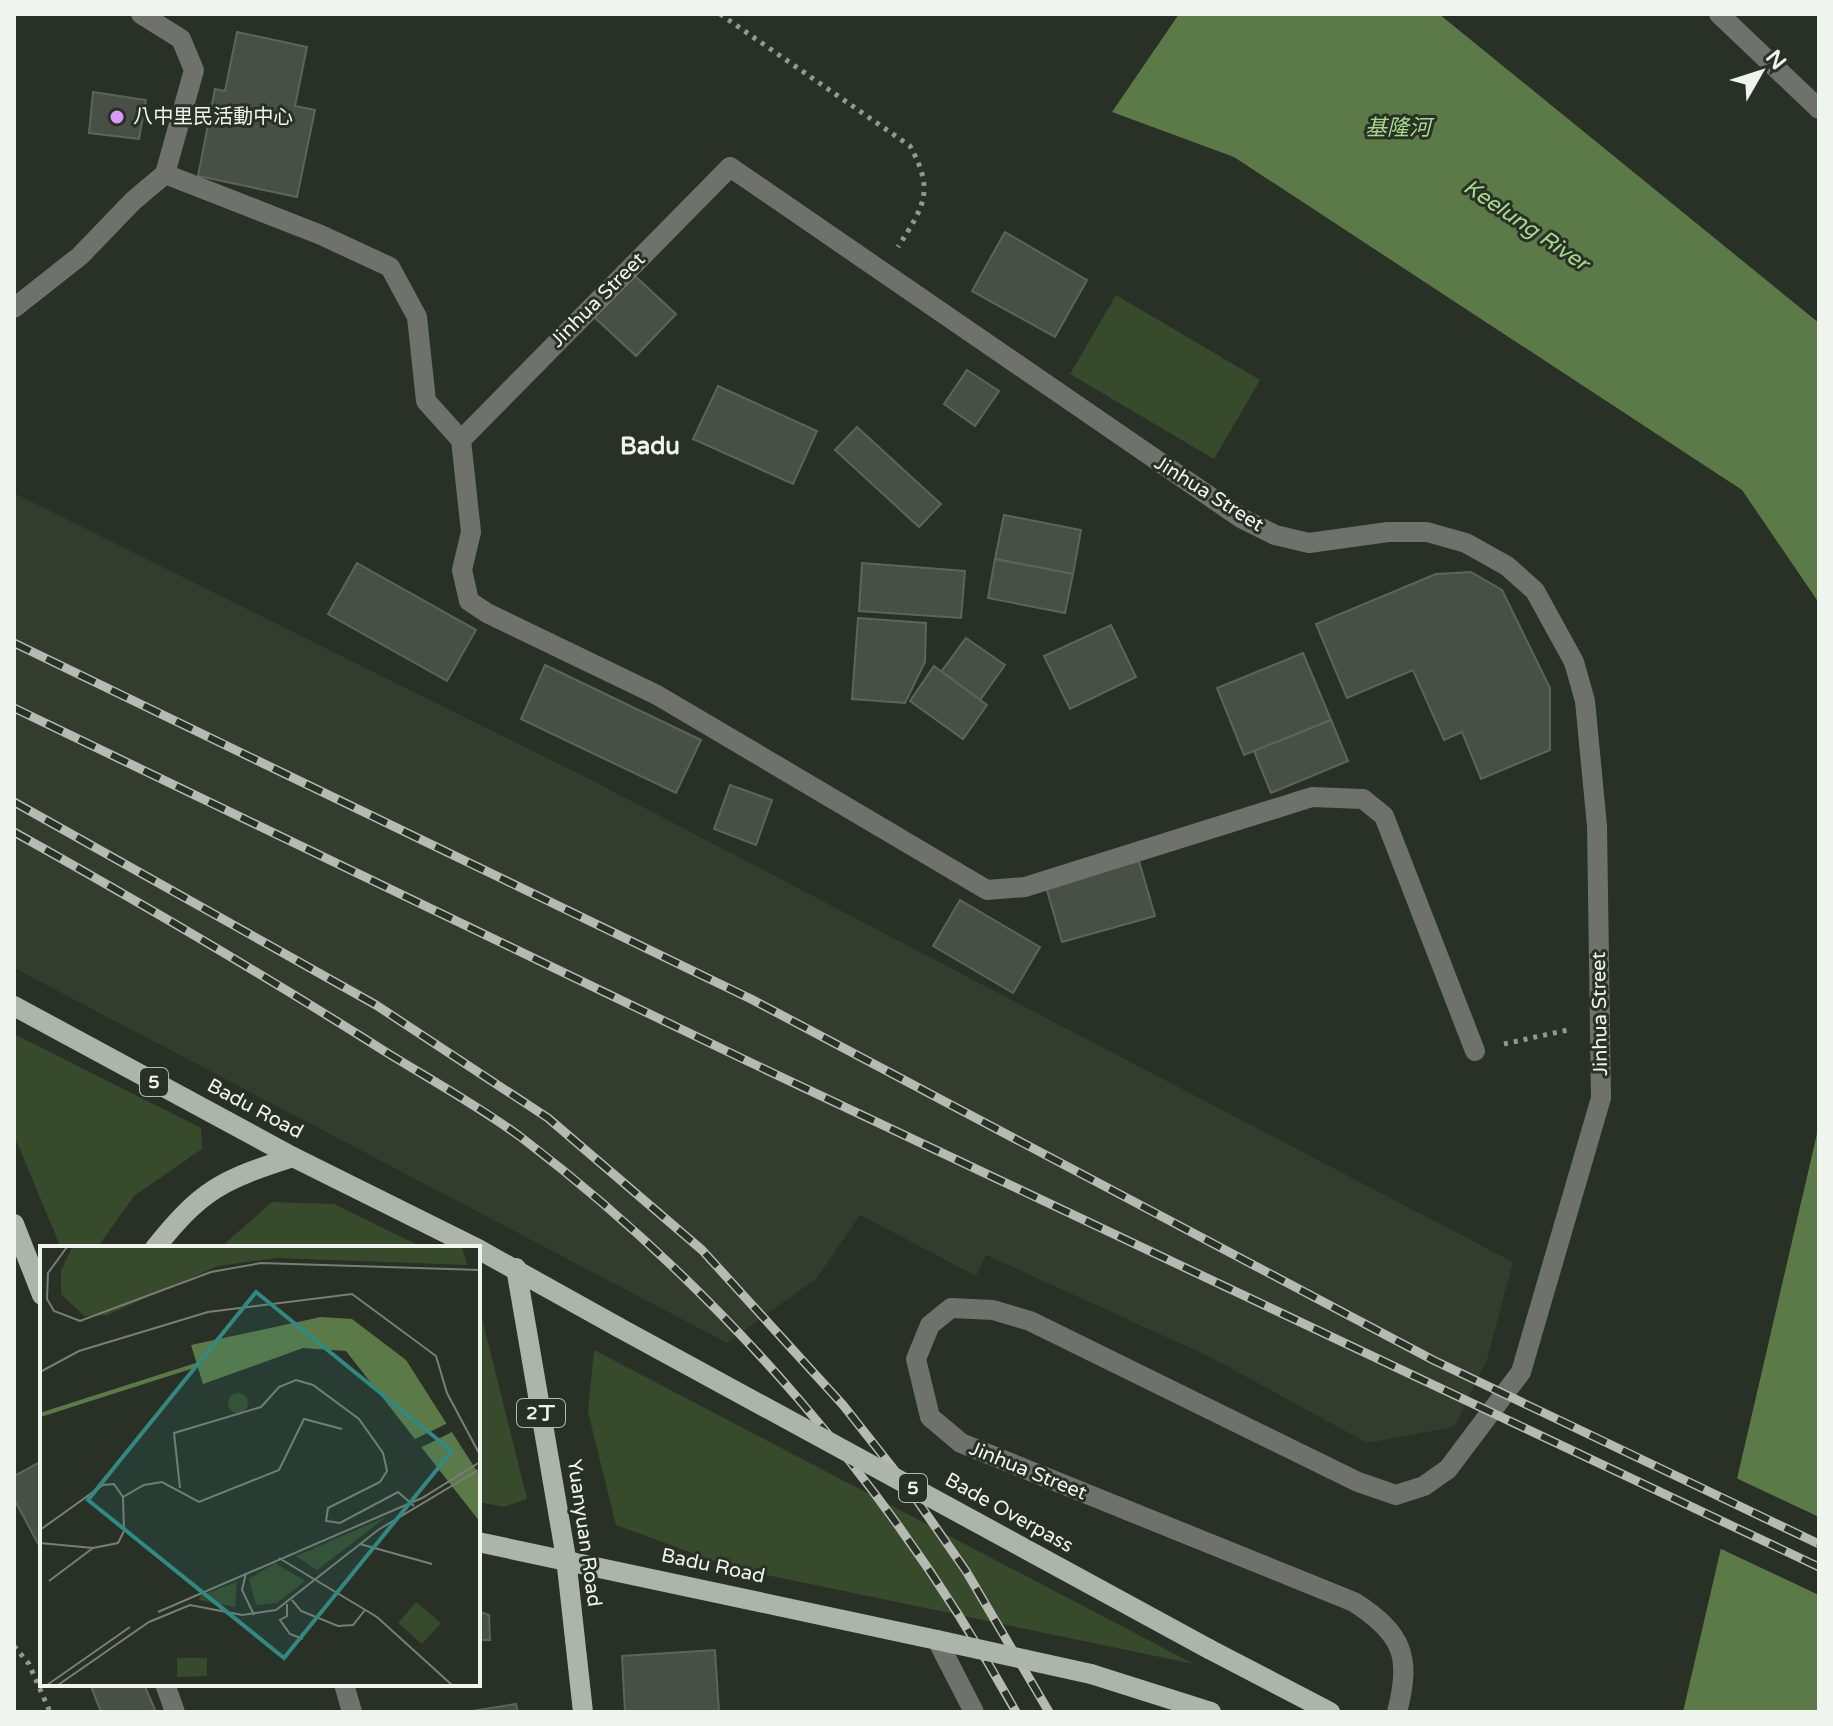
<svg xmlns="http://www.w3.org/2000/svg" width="1833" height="1726" font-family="'Varela Round','Noto Sans TC',sans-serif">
<rect width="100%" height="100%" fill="#293026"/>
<!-- built -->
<polygon fill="#333c2d" points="14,493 595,782 1513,1262 1487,1360 1454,1427 1367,1443 1210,1357 986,1255 976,1276 860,1215 817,1278 727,1343 14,968"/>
<!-- green -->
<g fill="#374a2c">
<polygon points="1116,295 1260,380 1214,459 1070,374"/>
<polygon points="14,1034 201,1128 202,1149 134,1196 97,1248 61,1248 14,1135"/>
<polygon points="272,1202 334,1204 424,1248 220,1248"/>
<polygon points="478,1302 527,1499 504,1507 478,1502"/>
<polygon points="594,1350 1194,1664 733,1568 616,1525 588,1412"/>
</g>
<!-- water -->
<g fill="#5b7a48">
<polygon points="1179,14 1439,14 1819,323 1819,603 1742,490 1234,157 1112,112"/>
<polygon points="1819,1125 1819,1712 1683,1712"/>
</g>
<!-- pier -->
<polygon fill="#293026" points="1734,1477 1819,1517 1819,1595 1717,1547"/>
<!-- building -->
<g fill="#484f44" stroke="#5d6459" stroke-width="2">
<polygon points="237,32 307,47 295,106 315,110 297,197 198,176 215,89 225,91"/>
<polygon points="93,92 146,100 139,139 89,133"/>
<polygon points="1005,232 1087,280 1055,337 972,291"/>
<polygon points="634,275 676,314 636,356 594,317"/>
<polygon points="967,370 999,391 975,426 944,404"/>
<polygon points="718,386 817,431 793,484 693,439"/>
<polygon points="857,427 941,504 919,527 835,450"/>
<polygon points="1004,515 1081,530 1073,574 995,559"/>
<polygon points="995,559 1073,574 1065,613 988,598"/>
<polygon points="357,563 476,630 447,681 328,614"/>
<polygon points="862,563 965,571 961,618 859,611"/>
<polygon points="1471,572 1502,590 1550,688 1550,750 1481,779 1462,732 1444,740 1413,670 1347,698 1316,624 1436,574"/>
<polygon points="858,618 926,623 925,662 905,703 852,699"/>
<polygon points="1111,625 1136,677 1070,709 1044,656"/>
<polygon points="966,638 1005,665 980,700 941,672"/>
<polygon points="1303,653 1331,720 1244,755 1217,688"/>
<polygon points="545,665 701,740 676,793 521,719"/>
<polygon points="934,666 987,705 963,739 910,701"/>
<polygon points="1331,720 1348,761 1271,793 1254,751"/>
<polygon points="730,785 772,800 756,845 714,829"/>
<polygon points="1139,861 1155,916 1062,942 1046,887"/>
<polygon points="960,900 1040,947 1013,993 933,946"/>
<polygon points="42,1461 42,1551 14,1499 14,1476"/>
<polygon points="478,1611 489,1615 490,1640 478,1640"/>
<polygon points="715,1650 719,1712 625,1712 622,1656"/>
<polygon points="90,1684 144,1684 156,1712 101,1712"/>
<polygon points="516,1704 518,1712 465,1712"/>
</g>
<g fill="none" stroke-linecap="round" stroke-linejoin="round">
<!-- path -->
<g stroke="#939890" stroke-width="5" stroke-dasharray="4 6" stroke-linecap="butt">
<path d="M 720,14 L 910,146 C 935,191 924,206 898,247"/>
<polyline points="1504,1044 1572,1029"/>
<polyline points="14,1646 29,1664 50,1712"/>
</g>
<!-- lane -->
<g stroke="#6e716c" stroke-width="20">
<polyline points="141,14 181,39 194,70 165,174"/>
<polyline points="14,308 80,256 133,201 165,174 321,235 390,267 417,317 426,401 461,440 471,532 462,570 469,601 487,613 657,695 987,890 1025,887 1312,797 1363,799 1384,816 1475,1051"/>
<polyline points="461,440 730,167"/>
<polyline points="937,1640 974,1712"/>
<polyline points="165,1684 175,1712"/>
<polyline points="344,1684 352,1712"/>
</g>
<!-- street -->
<g stroke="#6e716c" stroke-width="20">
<polyline points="1719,14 1819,109"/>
<path d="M 730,167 L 1241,518 L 1275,535 L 1309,543 L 1388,532 L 1427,532 L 1466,543 L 1507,566 L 1535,591 L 1574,662 L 1585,701 L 1597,826 L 1601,1098 L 1521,1372 L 1448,1469 L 1424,1486 L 1396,1495 L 1358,1482 L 1030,1321 L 993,1310 L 951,1308 L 930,1325 L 916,1359 L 930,1417 L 961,1443 L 1354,1602 C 1402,1633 1412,1656 1397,1712"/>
</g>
<!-- primary -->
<g stroke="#adb4aa" stroke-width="20">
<polyline points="14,1006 293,1157 476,1248"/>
<polyline points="14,1224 42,1295"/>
<path d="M 155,1248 C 202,1189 222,1180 293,1157"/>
<polyline points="478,1249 618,1327"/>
<polyline points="516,1268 566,1558 583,1712"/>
<polyline points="478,1542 937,1640"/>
<polyline points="1209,1649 1330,1712"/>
<polyline points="1091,1674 1211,1712"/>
</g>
<!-- rail casing -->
<g stroke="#b5bab3" stroke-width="9">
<g id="rail">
<polyline points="14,643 751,999 1433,1360 1819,1544"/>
<polyline points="14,708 741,1058 1819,1567"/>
<polyline points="14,802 376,1005 548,1118 702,1250 843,1405 907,1486 966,1571 1049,1712"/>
<path d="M 14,832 C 141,903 266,976 389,1054 C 433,1081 480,1107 522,1138 C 724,1292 893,1489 1016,1712"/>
</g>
</g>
<!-- rail -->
<use href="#rail" stroke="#293026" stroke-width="6" stroke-dasharray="18" stroke-linecap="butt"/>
<!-- primary-bridge -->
<g stroke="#adb4aa" stroke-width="20">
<polyline points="618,1327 1209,1649"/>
<polyline points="937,1640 1091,1674"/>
</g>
</g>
<!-- markers -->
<circle fill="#d99af7" stroke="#293026" stroke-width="3" cx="117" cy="117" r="8"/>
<g text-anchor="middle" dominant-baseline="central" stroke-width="6" stroke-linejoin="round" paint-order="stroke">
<!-- shield labels -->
<g fill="#293026" stroke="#b4b9b2" stroke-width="2">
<rect x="140" y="1068" width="28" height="28" rx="6"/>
<rect x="517" y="1399" width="48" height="28" rx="6"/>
<rect x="899" y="1474" width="28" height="28" rx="6"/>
</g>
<g font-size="18" font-weight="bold" fill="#f0f4ee">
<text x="154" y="1082">5</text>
<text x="541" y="1413">2丁</text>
<text x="913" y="1488">5</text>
</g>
<!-- poi labels -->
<g font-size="20" fill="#f0f4ee" stroke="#293026" text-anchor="start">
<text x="133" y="117">八中里民活動中心</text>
</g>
<!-- street labels -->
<g font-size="20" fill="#f0f4ee" stroke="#293026">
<text transform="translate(598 300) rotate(-45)">Jinhua Street</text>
<text transform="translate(1209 494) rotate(32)">Jinhua Street</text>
<text transform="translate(1600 1014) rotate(-91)">Jinhua Street</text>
<text transform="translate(255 1109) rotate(28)">Badu Road</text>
<text transform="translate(1028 1471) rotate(22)">Jinhua Street</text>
<text transform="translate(1009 1513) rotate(29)">Bade Overpass</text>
<text transform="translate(584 1533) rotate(82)">Yuanyuan Road</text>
<text transform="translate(713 1566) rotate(12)">Badu Road</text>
</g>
<!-- water labels -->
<g font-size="22" font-style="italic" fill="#a7d78c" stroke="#293026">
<text x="1398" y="128">基隆河</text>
<text transform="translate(1526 225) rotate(34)">Keelung River</text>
</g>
<!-- quarter labels -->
<g font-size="24" font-weight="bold" fill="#f0f4ee" stroke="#293026">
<text x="650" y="446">Badu</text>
</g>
</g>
<!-- overview -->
<g transform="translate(40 1246)">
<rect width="440" height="440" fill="#293026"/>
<path d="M 32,1 L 422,1 L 427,19 L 237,12 L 178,20 L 67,69 L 44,70 L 21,48 L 21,25 ZM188 157a10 10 0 1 1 20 0a10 10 0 1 1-20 0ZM 346,271 L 277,324 L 256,310 ZM 235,317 L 265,335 L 237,357 L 216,359 L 209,333 ZM 197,336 L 195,361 L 159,354 L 160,350 ZM 376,356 L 401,377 L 382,398 L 358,377 ZM 137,412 L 167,412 L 167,430 L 137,431 Z" fill="#374a2c"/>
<path d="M 281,71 L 312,73 L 366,114 L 440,230 L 440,276 L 306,105 L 263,102 L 163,138 L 151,99 Z" fill="#5b7a48"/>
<path d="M 410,176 L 416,184 L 378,203 L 371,195 Z" fill="#293026"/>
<path fill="none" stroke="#5b7a48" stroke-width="4" d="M 0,169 L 169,115"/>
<path fill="none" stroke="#797e76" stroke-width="2" d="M 27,1 L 8,27 L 7,53 L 14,65 L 40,75 L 171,26 L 221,17 L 440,24M 0,126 L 39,105 L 168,66 L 312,48 L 396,110 L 407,147 L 440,209M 140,242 L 134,187 L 221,161 L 239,141 L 256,134 L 273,139 L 319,173 L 343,207 L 347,225 L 340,236 L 288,262 L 286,275 L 300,277 L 358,246 L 374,260M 0,284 L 63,239 L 74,238 L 83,251M 0,297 L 53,302 L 78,297 L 84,285 L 83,251 L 104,239 L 122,236 L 159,256 L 239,224 L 264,173 L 302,183M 320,298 L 392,318M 239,312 L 337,371 L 412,439M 206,327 L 202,344 L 214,369M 9,335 L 53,302M 252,354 L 261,365 L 298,380 L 313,379 L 325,364M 247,358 L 247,370 L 240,374 L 250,388 L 263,393M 118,366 L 382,252 L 440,216M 7,439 L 90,381M 18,439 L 109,376 L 150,359 L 202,369 L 236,364 L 338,284 L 440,223"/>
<path fill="#318981" fill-opacity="0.15" stroke="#318981" stroke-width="4" d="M 216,46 L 412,205 L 244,412 L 48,254 Z"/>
<rect width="440" height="440" fill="none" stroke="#f0f4ee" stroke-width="4"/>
</g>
<!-- border -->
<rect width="1833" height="1726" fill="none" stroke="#f0f4ee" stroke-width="32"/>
<!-- north arrow -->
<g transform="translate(1761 72) rotate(51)" stroke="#293026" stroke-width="6" paint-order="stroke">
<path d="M0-6L14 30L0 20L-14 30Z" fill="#f0f4ee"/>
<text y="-12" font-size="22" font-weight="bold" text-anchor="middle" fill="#f0f4ee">N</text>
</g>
</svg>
